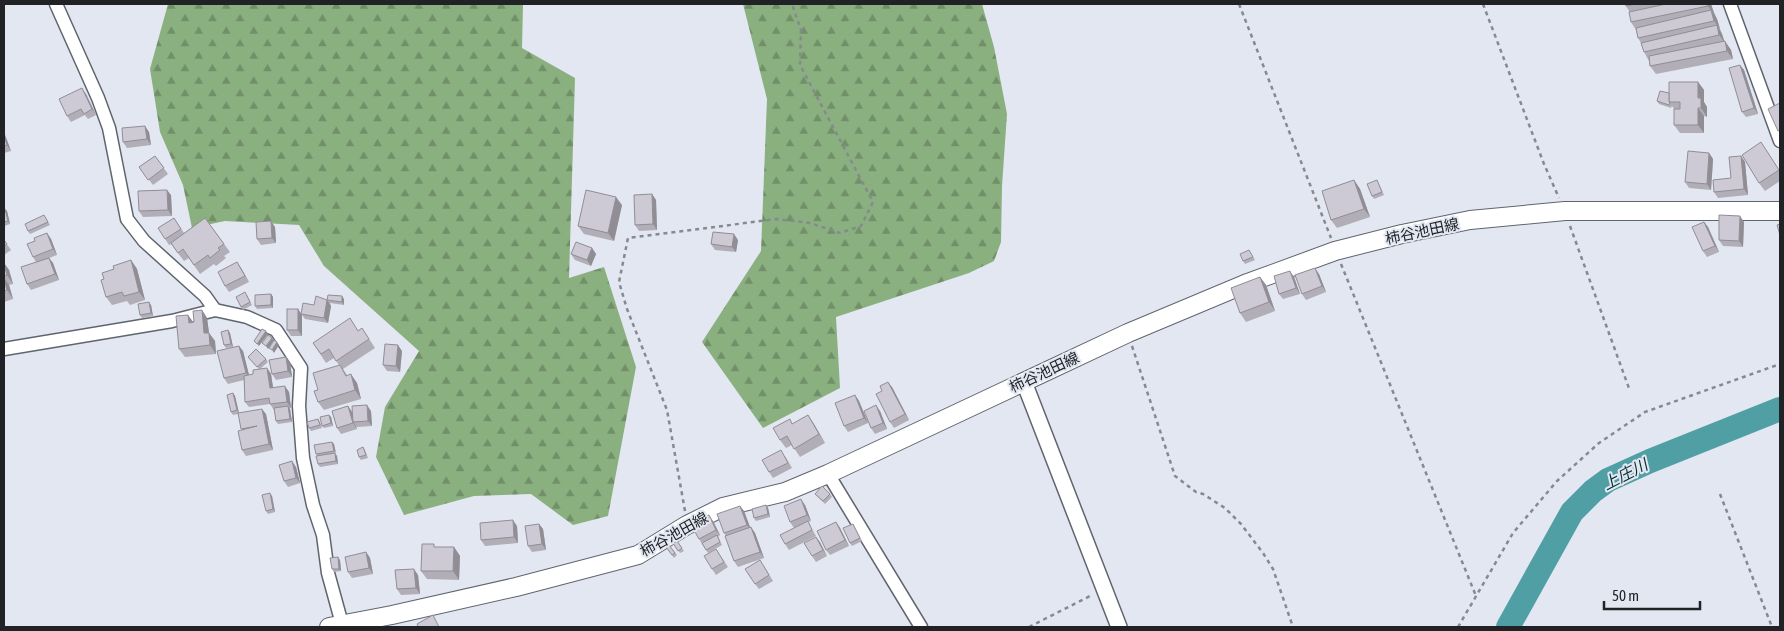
<svg xmlns="http://www.w3.org/2000/svg" width="1784" height="631" font-family="'Asap Condensed','Noto Sans JP',sans-serif">
<defs>
<pattern id="forest-firs" width="22" height="20" patternUnits="userSpaceOnUse" patternTransform="scale(1.25)"><rect width="22" height="20" fill="#8bb080"/><path d="M5 1l3.5 6h-7zM16 11l3.5 6h-7z" fill="#718f69"/></pattern>
</defs>
<rect width="100%" height="100%" fill="#e2e7f2"/>
<!-- forest -->
<g fill="url(#forest-firs)">
<polygon points="168,4 523,4 522,48 575,78 569,278 604,267 636,367 608,516 573,525 531,494 474,496 404,515 376,457 385,407 419,351 324,266 299,225 225,221 192,228 183,185 160,132 150,69"/>
<polygon points="743,4 982,4 994,47 1007,114 1002,186 1001,242 994,261 969,273 836,317 840,388 763,428 702,342 761,251 767,99"/>
</g>
<g fill="none" stroke-linecap="round" stroke-linejoin="round">
<!-- river -->
<polyline stroke="#4f9fa4" stroke-width="24" points="1508,627 1572,512 1593,491 1608,480 1650,461 1780,409"/>
<!-- minor casing -->
<g stroke="#60656d" stroke-width="15">
<g id="minor">
<polyline points="56,4 98,98 109,128 127,219 144,241 205,296 215,310"/>
<polyline points="1730,4 1780,141"/>
<polyline points="4,349 172,321 215,310 247,317 276,330 301,368 299,406 303,458 313,505 323,535 328,573 342,624"/>
<polyline points="828,474 921,627"/>
</g>
</g>
<!-- tertiary casing -->
<g stroke="#60656d" stroke-width="18">
<polyline id="tertiary" points="1024,382 1119,627"/>
</g>
<!-- secondary casing -->
<g stroke="#60656d" stroke-width="20">
<polyline id="secondary" points="329,627 392,615 516,587 638,555 687,525 723,507 785,492 828,474 1128,333 1245,284 1335,251 1402,234 1470,220 1565,211 1780,211"/>
</g>
<!-- path -->
<g stroke="#858990" stroke-width="2.5" stroke-dasharray="4 4" stroke-linecap="butt">
<polyline points="1239,4 1331,238"/>
<polyline points="1483,4 1544,164 1559,198"/>
<polyline points="1570,226 1630,391"/>
<polyline points="1341,264 1476,596"/>
<polyline points="1132,346 1175,476 1196,492 1203,494 1225,508 1241,524 1263,553 1273,569 1293,627"/>
<polyline points="1720,494 1772,627"/>
<polyline points="685,511 667,410 627,309 619,282 628,238 777,219 810,223 840,233 861,226 873,202 800,65 801,30 792,4"/>
<polyline points="1029,627 1092,595"/>
<polyline points="1458,627 1513,533 1557,481 1599,443 1645,412 1780,364"/>
</g>
<!-- minor -->
<use href="#minor" stroke="#fff" stroke-width="12"/>
<!-- tertiary -->
<use href="#tertiary" stroke="#fff" stroke-width="15"/>
<!-- secondary -->
<use href="#secondary" stroke="#fff" stroke-width="18"/>
</g>
<!-- wall -->
<g fill="#b1aeb7">
<polygon points="1625,4 1711,4 1714,13 1717,19 1720,29 1722,34 1724,41 1731,50 1733,59 1656,74 1650,66 1649,61 1644,52 1641,43 1638,38 1636,30 1631,22 1629,11 1626,6"/>
<polygon points="1740,65 1744,70 1758,114 1746,117 1742,112"/>
<polygon points="1698,82 1704,90 1704,102 1707,107 1707,117 1704,116 1704,133 1680,133 1674,125 1674,109 1672,106 1671,108 1659,104 1657,101 1669,93"/>
<polygon points="86,94 96,115 88,119 85,115 71,122 67,116"/>
<polygon points="149,132 151,145 127,148 123,142"/>
<polygon points="4,133 5,135 11,151 4,153"/>
<polygon points="1767,151 1780,172 1780,181 1765,191 1759,183"/>
<polygon points="1709,153 1713,159 1711,190 1689,188 1685,182"/>
<polygon points="155,156 168,174 153,185 139,167"/>
<polygon points="1741,156 1745,162 1748,195 1718,198 1714,192 1731,178"/>
<polygon points="1354,180 1360,189 1370,217 1337,228 1331,220"/>
<polygon points="1377,180 1384,195 1374,199 1372,196"/>
<polygon points="652,194 656,200 657,230 639,231 635,225"/>
<polygon points="171,195 172,216 143,217 139,211"/>
<polygon points="622,205 614,241 584,234 578,226"/>
<polygon points="4,209 7,211 10,224 4,226"/>
<polygon points="44,215 50,225 30,234 28,231"/>
<polygon points="174,218 184,233 205,218 230,252 224,256 226,258 216,266 214,264 200,274 189,258 184,261 171,244 169,245 158,228"/>
<polygon points="1704,222 1708,227 1719,252 1707,257 1703,251"/>
<polygon points="1744,222 1743,247 1723,246 1719,240"/>
<polygon points="275,227 276,243 261,245 257,239"/>
<polygon points="47,233 51,239 57,255 49,258 53,263 59,280 31,290 27,284 36,262 33,257 35,241"/>
<polygon points="4,240 11,250 4,255"/>
<polygon points="738,240 736,252 715,250 711,244"/>
<polygon points="592,248 596,254 591,266 575,260 571,254"/>
<polygon points="1249,250 1255,260 1245,264 1243,261"/>
<polygon points="131,260 137,269 145,300 130,305 127,301 112,305 106,297 104,279 114,269"/>
<polygon points="237,262 241,268 249,282 229,292 225,286"/>
<polygon points="4,263 9,270 13,284 9,285 13,299 4,302"/>
<polygon points="1319,274 1326,292 1306,300 1302,294"/>
<polygon points="1260,277 1266,285 1275,311 1246,322 1240,313"/>
<polygon points="1294,277 1300,294 1283,299 1279,294"/>
<polygon points="271,294 273,297 273,308 257,309 255,306"/>
<polygon points="247,295 252,305 243,310 241,307"/>
<polygon points="344,299 344,305 330,303 331,306 328,323 305,319 302,315 302,336 291,336 287,330 298,309 301,314 314,305 327,300"/>
<polygon points="151,305 153,316 142,318 140,315"/>
<polygon points="202,310 207,318 209,333 215,341 216,354 185,357 179,349 188,315 193,323 194,322"/>
<polygon points="362,328 375,348 343,369 347,375 357,383 361,399 324,410 318,402 318,390 339,365 334,358 326,363 313,343 358,331"/>
<polygon points="228,330 230,333 233,347 226,348 224,345"/>
<polygon points="239,346 243,351 249,375 253,374 259,369 248,357 266,359 268,362 260,369 267,368 271,374 273,388 289,392 291,408 289,408 290,409 292,422 278,424 276,421 274,410 270,404 249,407 245,402 244,380 228,384 224,378"/>
<polygon points="402,351 400,372 387,371 383,365"/>
<polygon points="290,362 292,377 276,380 272,374"/>
<polygon points="892,387 909,420 894,428 890,422 882,391"/>
<polygon points="233,393 235,396 239,413 266,414 273,450 246,456 242,450 242,430 238,414 233,415 231,412"/>
<polygon points="855,395 859,401 868,423 848,432 844,426"/>
<polygon points="348,406 352,412 371,411 372,426 357,427 356,426 357,429 341,434 337,428"/>
<polygon points="880,411 887,429 875,434 871,428"/>
<polygon points="329,415 331,417 333,426 324,428 322,426"/>
<polygon points="808,415 825,443 800,457 792,445 786,448 780,440 793,424"/>
<polygon points="318,419 320,422 322,428 311,431 309,428"/>
<polygon points="332,442 334,444 335,454 337,456 338,464 320,467 318,464 318,456 316,454"/>
<polygon points="363,447 365,450 368,458 361,460 359,457"/>
<polygon points="785,456 792,468 773,478 769,472"/>
<polygon points="296,467 300,483 288,487 284,481"/>
<polygon points="815,494 830,494 832,497 825,504"/>
<polygon points="272,496 275,512 268,514 266,511"/>
<polygon points="766,505 768,508 770,517 756,521 754,518"/>
<polygon points="805,505 811,521 808,522 816,536 789,550 785,544 794,528 790,522"/>
<polygon points="740,506 744,511 750,527 755,533 764,558 738,567 734,561 726,536 724,533"/>
<polygon points="713,521 720,535 718,537 722,545 708,553 699,539"/>
<polygon points="836,522 840,528 849,546 830,555 826,550"/>
<polygon points="539,524 543,529 546,550 532,552 528,546"/>
<polygon points="853,524 862,541 852,546 850,543"/>
<polygon points="517,526 518,543 485,546 481,540"/>
<polygon points="816,537 827,556 816,562 812,556"/>
<polygon points="677,541 684,551 680,553 673,543"/>
<polygon points="669,545 677,555 674,558 666,547"/>
<polygon points="436,547 454,547 460,556 459,580 427,579 421,571"/>
<polygon points="716,549 728,567 716,575 712,569"/>
<polygon points="366,552 370,558 373,574 352,578 348,572"/>
<polygon points="340,560 341,571 334,572 332,569"/>
<polygon points="764,566 773,581 759,589 755,584"/>
<polygon points="418,575 420,594 401,595 397,589"/>
</g>
<!-- shaded-wall -->
<g fill="#908d95">
<polygon points="1707,4 1711,4 1714,13 1717,19 1720,29 1714,21 1712,12 1708,6"/>
<polygon points="1717,25 1722,34 1725,43 1719,35"/>
<polygon points="1725,41 1731,50 1733,59 1727,51"/>
<polygon points="1740,65 1744,70 1758,114 1754,108"/>
<polygon points="1698,82 1704,90 1704,102 1707,107 1707,117 1701,108 1698,98"/>
<polygon points="82,88 86,94 96,115 92,109"/>
<polygon points="1698,108 1704,116 1704,133 1698,125"/>
<polygon points="145,126 149,132 151,145 147,139"/>
<polygon points="4,133 5,135 11,151 7,145 4,136"/>
<polygon points="1709,153 1713,159 1711,190 1707,184"/>
<polygon points="1741,156 1745,162 1748,195 1744,189"/>
<polygon points="1354,180 1360,189 1370,217 1364,209"/>
<polygon points="167,190 171,195 172,216 168,210"/>
<polygon points="652,194 656,200 657,230 653,224"/>
<polygon points="616,197 622,205 614,241 608,233"/>
<polygon points="5,209 7,211 10,224 8,221"/>
<polygon points="1740,216 1744,222 1743,247 1739,241"/>
<polygon points="271,221 275,227 276,243 272,238"/>
<polygon points="1704,222 1708,227 1719,252 1715,246"/>
<polygon points="47,233 51,239 57,255 53,249"/>
<polygon points="734,234 738,240 736,252 732,247"/>
<polygon points="592,248 596,254 591,266 587,260"/>
<polygon points="49,258 53,263 59,280 55,274"/>
<polygon points="131,260 137,269 145,300 139,292"/>
<polygon points="237,262 241,268 249,282 245,276"/>
<polygon points="4,263 9,270 13,284 7,275"/>
<polygon points="1315,268 1319,274 1326,292 1322,286"/>
<polygon points="1290,271 1294,277 1300,294 1296,288"/>
<polygon points="1260,277 1266,285 1275,311 1269,302"/>
<polygon points="4,278 9,285 13,299 7,290"/>
<polygon points="271,294 273,297 273,308 271,305"/>
<polygon points="342,296 344,299 344,305 342,302"/>
<polygon points="327,300 331,306 328,323 324,318"/>
<polygon points="149,302 151,305 153,316 151,313"/>
<polygon points="298,309 302,315 302,336 298,330"/>
<polygon points="202,310 207,318 209,333 215,341 216,354 210,345 204,333"/>
<polygon points="188,315 194,323 189,323"/>
<polygon points="228,330 230,333 233,347 231,344"/>
<polygon points="266,331 268,334 259,346 257,344"/>
<polygon points="272,338 274,341 268,349 266,346"/>
<polygon points="277,342 279,345 274,353 272,350"/>
<polygon points="398,345 402,351 400,372 396,366"/>
<polygon points="239,346 243,351 250,379 246,373"/>
<polygon points="286,357 290,362 292,377 288,371"/>
<polygon points="267,368 271,374 274,394 270,388"/>
<polygon points="351,374 357,383 361,399 355,390"/>
<polygon points="888,382 892,387 909,420 905,414"/>
<polygon points="285,386 289,392 291,408 287,402"/>
<polygon points="233,393 235,396 239,413 237,410"/>
<polygon points="855,395 859,401 868,423 864,418"/>
<polygon points="367,405 371,411 372,426 368,421"/>
<polygon points="876,405 880,411 887,429 883,423"/>
<polygon points="288,406 290,409 292,422 290,419"/>
<polygon points="348,406 352,412 353,422 356,426 357,429 353,423"/>
<polygon points="262,409 266,414 273,450 269,444"/>
<polygon points="329,415 331,417 333,426 331,423"/>
<polygon points="808,415 814,424 825,443 819,434"/>
<polygon points="332,442 334,444 336,453 334,451"/>
<polygon points="335,453 337,456 338,464 336,461"/>
<polygon points="292,461 296,467 300,483 296,478"/>
<polygon points="270,493 272,496 275,512 273,509"/>
<polygon points="801,499 805,505 811,521 807,515"/>
<polygon points="766,505 768,508 770,517 768,514"/>
<polygon points="740,506 744,511 751,530 747,525"/>
<polygon points="709,515 713,521 720,535 716,530"/>
<polygon points="513,520 517,526 518,543 514,537"/>
<polygon points="836,522 840,528 849,546 845,540"/>
<polygon points="539,524 543,529 546,550 542,544"/>
<polygon points="751,527 755,533 764,558 760,552"/>
<polygon points="816,537 820,542 827,556 823,550"/>
<polygon points="454,547 460,556 459,580 453,571"/>
<polygon points="366,552 370,558 373,574 369,568"/>
<polygon points="338,557 340,560 341,571 339,569"/>
<polygon points="414,569 418,575 420,594 416,588"/>
</g>
<!-- building -->
<g fill="#cecad5" stroke="#908d95">
<polygon points="1625,4 1636,4 1626,6"/>
<polygon points="1666,4 1707,4 1708,6 1631,22 1629,12"/>
<polygon points="1711,10 1714,21 1638,38 1636,28"/>
<polygon points="1717,25 1719,35 1644,52 1641,43"/>
<polygon points="1725,41 1727,51 1650,66 1649,56"/>
<polygon points="1740,65 1754,108 1742,112 1729,68"/>
<polygon points="1669,82 1698,82 1698,98 1701,98 1701,108 1698,108 1698,125 1674,125 1674,109 1680,109 1680,102 1669,102"/>
<polygon points="82,88 92,109 84,114 81,109 67,116 59,99"/>
<polygon points="1660,91 1669,93 1669,102 1670,102 1669,105 1657,101"/>
<polygon points="1780,103 1780,130 1778,131 1768,109"/>
<polygon points="145,126 147,139 123,142 122,128"/>
<polygon points="4,136 7,145 4,146"/>
<polygon points="1761,142 1779,170 1759,183 1742,155"/>
<polygon points="1688,151 1709,153 1707,184 1685,182"/>
<polygon points="155,156 164,168 148,180 139,167"/>
<polygon points="1741,156 1744,189 1714,192 1713,180 1731,178 1729,157"/>
<polygon points="1354,180 1364,209 1331,220 1322,191"/>
<polygon points="1377,180 1382,192 1372,196 1367,184"/>
<polygon points="167,190 168,210 139,211 138,191"/>
<polygon points="586,190 616,197 608,233 578,226"/>
<polygon points="652,194 653,224 635,225 634,195"/>
<polygon points="4,209 5,209 8,221 4,222"/>
<polygon points="44,215 48,222 28,231 25,224"/>
<polygon points="1719,215 1740,216 1739,241 1719,240"/>
<polygon points="174,218 181,229 165,239 158,228"/>
<polygon points="205,218 224,244 218,248 220,250 210,258 208,255 194,265 183,249 178,253 171,243"/>
<polygon points="271,221 272,238 257,239 256,222"/>
<polygon points="1704,222 1715,246 1703,251 1692,227"/>
<polygon points="1780,224 1780,235 1777,225"/>
<polygon points="713,232 734,234 732,247 711,244"/>
<polygon points="47,233 53,249 33,257 27,244 35,241 34,238"/>
<polygon points="4,240 7,244 4,246"/>
<polygon points="576,242 592,248 587,260 571,254"/>
<polygon points="1249,250 1253,257 1243,261 1240,254"/>
<polygon points="49,258 55,274 27,284 21,267"/>
<polygon points="131,260 139,292 124,296 122,292 106,297 101,280 104,279 102,273 114,269 113,266"/>
<polygon points="237,262 245,276 225,286 218,272"/>
<polygon points="4,264 7,275 4,276"/>
<polygon points="1315,268 1322,286 1302,294 1295,275"/>
<polygon points="1290,271 1296,288 1279,294 1274,276"/>
<polygon points="1260,277 1269,302 1240,313 1231,288"/>
<polygon points="4,280 7,290 4,291"/>
<polygon points="245,292 250,302 241,307 236,297"/>
<polygon points="271,294 271,305 255,306 255,295"/>
<polygon points="328,295 342,296 342,302 327,300"/>
<polygon points="316,296 327,300 324,318 301,314 303,303 314,305"/>
<polygon points="149,302 151,313 140,315 138,304"/>
<rect x="287" y="309" width="11" height="21"/>
<polygon points="202,310 204,333 209,333 210,345 179,349 176,316 188,315 189,323 194,322 193,311"/>
<polygon points="350,318 358,331 362,328 369,339 336,361 329,349 321,354 313,343"/>
<polygon points="262,329 266,331 257,344 254,341"/>
<polygon points="228,330 231,344 224,345 221,332"/>
<polygon points="268,335 272,338 266,346 262,343"/>
<polygon points="274,340 277,342 272,350 269,348"/>
<polygon points="385,344 398,345 396,366 383,365"/>
<polygon points="239,346 246,373 224,378 217,351"/>
<polygon points="256,349 266,359 257,367 248,357"/>
<polygon points="286,357 288,371 272,374 269,360"/>
<polygon points="340,365 346,376 351,374 355,390 318,402 314,391 318,390 313,373"/>
<polygon points="267,368 270,388 285,386 287,402 270,404 269,398 245,402 244,376 253,374 253,370"/>
<polygon points="888,382 905,414 890,422 876,394 882,391 880,386"/>
<polygon points="233,393 237,410 231,412 227,395"/>
<polygon points="855,395 864,418 844,426 835,403"/>
<polygon points="367,405 368,421 353,422 352,406"/>
<polygon points="876,405 883,423 871,428 864,411"/>
<polygon points="288,406 290,419 276,421 274,408"/>
<polygon points="348,406 353,423 337,428 332,411"/>
<polygon points="262,409 269,444 242,450 238,431 257,426 241,429 238,413"/>
<polygon points="329,415 331,423 322,426 320,417"/>
<polygon points="808,415 819,434 794,449 787,436 780,440 773,428 790,419 792,424"/>
<polygon points="318,419 320,425 309,428 307,422"/>
<polygon points="332,442 334,451 316,454 314,445"/>
<polygon points="363,447 366,455 359,457 357,450"/>
<polygon points="781,450 788,463 769,472 762,460"/>
<polygon points="335,453 336,461 318,464 316,456"/>
<polygon points="292,461 296,478 284,481 279,465"/>
<polygon points="822,486 830,494 823,501 815,494"/>
<polygon points="270,493 273,509 266,511 262,495"/>
<polygon points="801,499 807,515 790,522 784,506"/>
<polygon points="766,505 768,514 754,518 752,509"/>
<polygon points="740,506 747,525 724,533 717,514"/>
<polygon points="709,515 716,530 699,539 691,525"/>
<polygon points="513,520 514,537 481,540 480,523"/>
<polygon points="808,521 812,530 785,544 780,535"/>
<polygon points="836,522 845,540 826,550 817,531"/>
<polygon points="539,524 542,544 528,546 525,526"/>
<polygon points="853,524 860,538 850,543 843,528"/>
<polygon points="751,527 760,552 734,561 725,536"/>
<polygon points="717,535 720,542 706,550 702,543"/>
<polygon points="816,537 823,550 812,556 804,543"/>
<polygon points="677,541 682,548 678,551 673,543"/>
<polygon points="422,544 434,544 434,547 454,547 453,571 421,571"/>
<polygon points="669,545 675,553 672,555 666,547"/>
<polygon points="716,549 724,562 712,569 704,556"/>
<polygon points="366,552 369,568 348,572 345,557"/>
<polygon points="338,557 339,569 332,569 330,558"/>
<polygon points="760,560 769,575 755,584 745,569"/>
<polygon points="414,569 416,588 397,589 395,570"/>
<polygon points="433,615 439,627 416,627 418,626 417,624"/>
</g>
<g text-anchor="middle" dominant-baseline="central" stroke-width="4" stroke-linejoin="round" paint-order="stroke">
<!-- street labels -->
<g font-size="15" fill="#202226" stroke="#e2e7f2">
<text transform="translate(1422 231) rotate(-12)">柿谷池田線</text>
<text transform="translate(1044 372) rotate(-25)">柿谷池田線</text>
<text transform="translate(674 534) rotate(-29)">柿谷池田線</text>
</g>
<!-- water labels -->
<g font-size="16" font-style="italic" fill="#083133" stroke="#e2e7f2">
<text transform="translate(1625 474) rotate(-27)">上庄川</text>
</g>
</g>
<!-- border -->
<rect width="1784" height="631" fill="none" stroke="#202226" stroke-width="10"/>
<!-- scale -->
<path d="M1604 601v8h96v-8" fill="none" stroke="#202226" stroke-width="2.5"/>
<text x="1612" y="601" font-size="15" fill="#202226" stroke="#e2e7f2" stroke-width="4" paint-order="stroke">50 m</text>
</svg>
